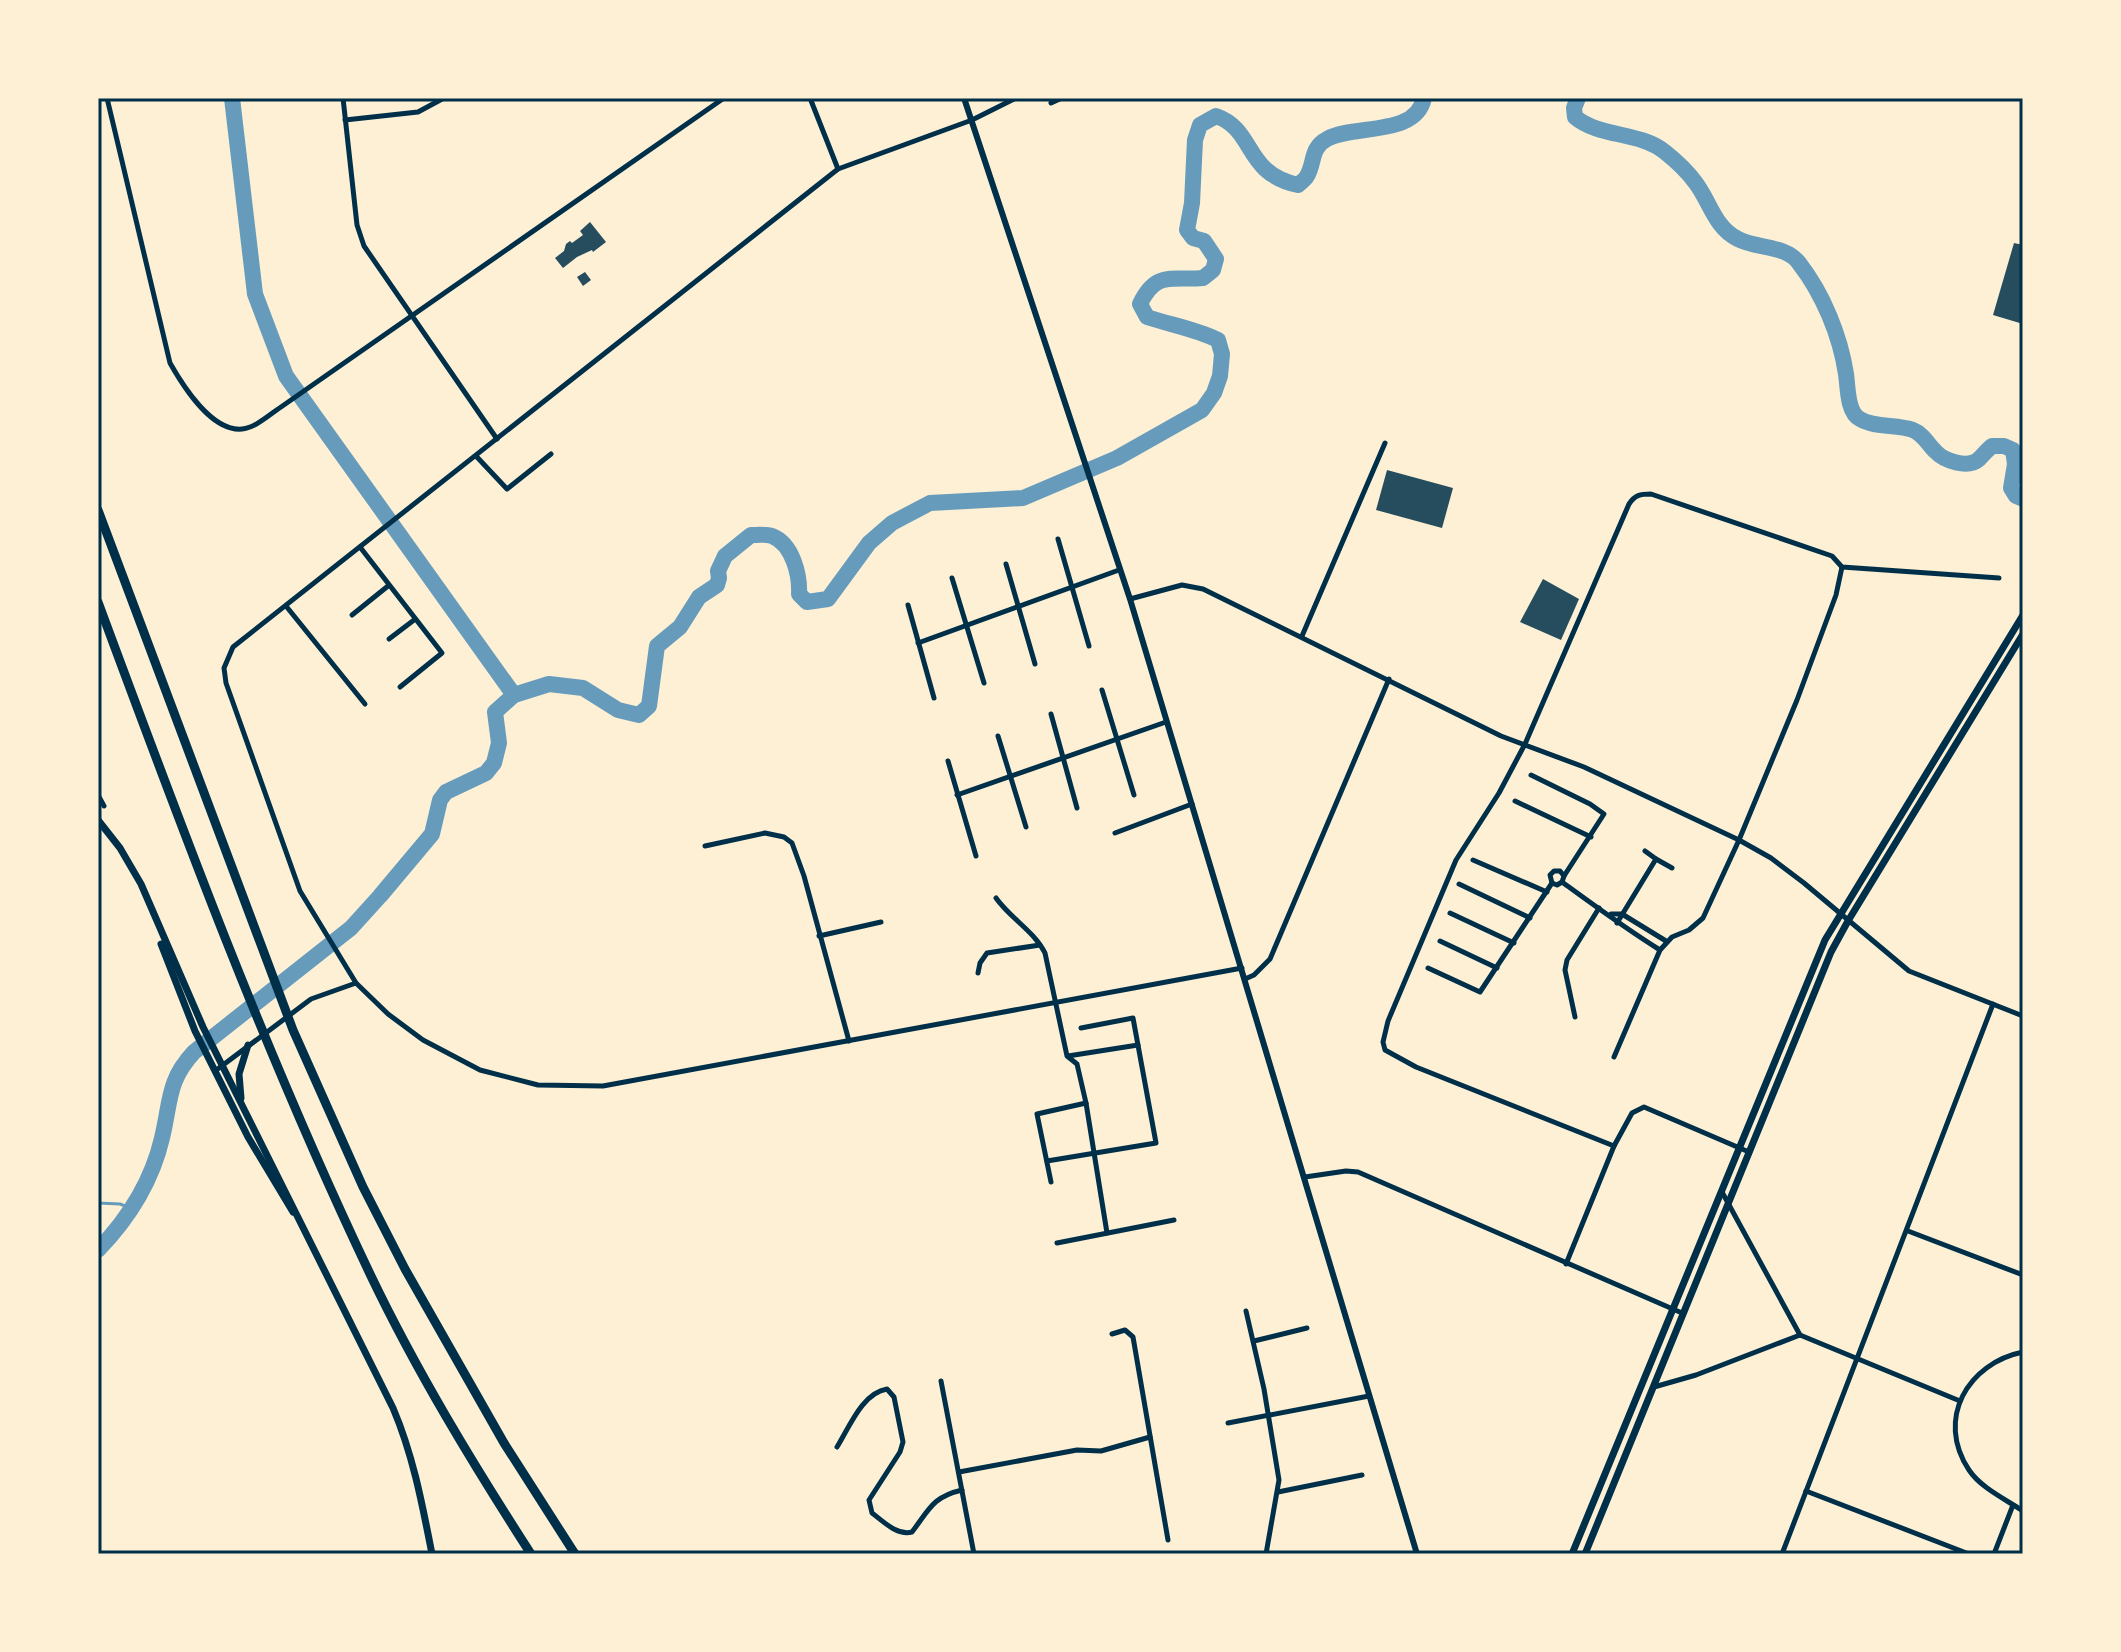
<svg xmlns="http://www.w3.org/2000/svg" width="2121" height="1652" font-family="Helvetica,sans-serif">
<rect width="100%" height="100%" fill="#fdf0d5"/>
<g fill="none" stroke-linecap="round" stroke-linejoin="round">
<!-- stream -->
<polyline stroke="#669bbc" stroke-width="3" points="98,1203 120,1204 133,1209"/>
<!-- river -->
<g stroke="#669bbc" stroke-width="16">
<polyline points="232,98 255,294 286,376 514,695"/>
<path d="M 1578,98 L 1574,108 L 1575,117 C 1600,138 1639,131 1665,152 C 1675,160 1687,171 1695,182 C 1710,201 1714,227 1738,239 C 1757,249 1786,245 1799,263 C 1823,294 1840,335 1846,374 C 1848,387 1847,412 1860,419 C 1875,428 1897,424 1913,430 C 1923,434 1928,444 1935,451 C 1944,461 1968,469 1979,459 C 1983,455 1987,450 1992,446 L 2004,446 L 2013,450 L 2015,464 L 2011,488 L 2016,496 L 2023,499"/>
<path d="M 98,1250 C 129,1218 152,1181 162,1138 C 171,1101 167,1081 194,1052 L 351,928 L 380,896 L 432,834 L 440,800 L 446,792 L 486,773 L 494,763 L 499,743 L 495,712 L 514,695 L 549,684 L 583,688 L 618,710 L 639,715 L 649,706 L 657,646 L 680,627 L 699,597 L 717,585 L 719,578 L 718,571 L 725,556 L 751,535 C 757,535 766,534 772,536 C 793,544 800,576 799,594 L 807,602 L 828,599 L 869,543 L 892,523 L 930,503 L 1023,498 L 1117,458 L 1202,410 L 1214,393 L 1220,376 L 1222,354 L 1218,340 C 1196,329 1171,325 1147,317 L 1140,304 C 1156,270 1172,281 1203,278 L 1213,270 L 1216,259 L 1204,241 L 1193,238 L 1187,230 L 1192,203 L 1195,140 L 1200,125 L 1216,116 C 1256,130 1243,173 1298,185 C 1301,182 1305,180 1307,176 C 1315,163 1310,148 1327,139 C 1354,124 1416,137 1424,98"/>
</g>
</g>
<!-- building -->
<g fill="#264d5e">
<polygon points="590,222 606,242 593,252 592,250 577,257 563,268 555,258 564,251 566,244 570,241 572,243 583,235 580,231"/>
<polygon points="2014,243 2023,245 2023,324 1993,315"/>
<polygon points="585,272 591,280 583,286 577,277"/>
<polygon points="1387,470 1453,488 1442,528 1376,510"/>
<polygon points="1543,579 1579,599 1561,640 1520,622"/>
</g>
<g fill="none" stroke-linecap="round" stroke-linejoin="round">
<!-- minor -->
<g stroke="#003049" stroke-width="5">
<path d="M 107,98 L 170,363 C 183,386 212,432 242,429 C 255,428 269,415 281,407 L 724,98"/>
<polyline points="343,98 357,225 364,246 497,439"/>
<polyline points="810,98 838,169"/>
<polyline points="1016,98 972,120 838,169 233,647 224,668 226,683 300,891 356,983 388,1014 423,1040 480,1070 538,1085 603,1086 1242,968"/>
<polyline points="1051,103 1062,98"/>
<polyline points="345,120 418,112 444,98"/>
<polyline points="476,456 507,489 551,454"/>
<polyline points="1058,539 1089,646"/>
<polyline points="360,547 442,653 400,687"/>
<polyline points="1006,564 1035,664"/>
<polyline points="952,578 984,683"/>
<polyline points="1130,599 1182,585 1203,589 1501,736 1584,767 1739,840 1771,858 1804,883 1909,971 2023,1016"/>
<polyline points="908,605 934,698"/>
<polyline points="286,606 365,704"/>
<polyline points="352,615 388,586"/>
<polyline points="1302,636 1385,443"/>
<polyline points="389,639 414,620"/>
<polyline points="918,643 1119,570"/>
<polyline points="1102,690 1134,795"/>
<polyline points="1051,714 1077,808"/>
<polyline points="998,736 1026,827"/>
<polyline points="948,761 976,856"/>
<polyline points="1531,775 1590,804 1604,814 1564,876"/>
<polyline points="98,795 104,806"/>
<polyline points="957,795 1166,722"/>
<polyline points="1515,801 1591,837"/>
<polyline points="1115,833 1192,804"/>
<polyline points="705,846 765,833 784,837 792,843 804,876 849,1041"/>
<polyline points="1645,851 1656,859"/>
<polyline points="1473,860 1547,892"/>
<path d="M 1562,882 L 1557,885 L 1552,883 L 1550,875 L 1554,871 L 1560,871 L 1564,876 L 1562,882 C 1595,906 1626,929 1660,950"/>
<polyline points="1459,884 1530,918"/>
<path d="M 996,898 C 1010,918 1034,931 1045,953 L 1067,1056 L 1077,1064 L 1086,1103 L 1107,1233"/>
<polyline points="1450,913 1514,943"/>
<polyline points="1611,914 1622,914 1666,941"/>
<polyline points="1617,923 1656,859 1672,868"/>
<polyline points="819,936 881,922"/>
<polyline points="1440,941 1497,968"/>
<polyline points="1428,968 1480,992 1552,883"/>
<polyline points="978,973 980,963 987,953 1040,945"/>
<polyline points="1245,979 1254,975 1270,959 1389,679"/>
<polyline points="1575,1017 1565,970 1567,960 1599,908"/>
<polyline points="1068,1056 1138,1045"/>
<polyline points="1614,1057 1660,950 1672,937 1689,930 1703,918 1739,840 1797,700 1836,595 1842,567"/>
<polyline points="215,1071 311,999 356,983"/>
<path d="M 1614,1146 L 1416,1067 L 1385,1050 L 1383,1042 L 1388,1021 L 1456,860 L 1499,793 L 1525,744 L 1629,504 C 1635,495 1640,494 1651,494 L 1832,556 L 1842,567 L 1999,578"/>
<polyline points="1047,1161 1156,1143 1133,1018 1081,1028"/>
<polyline points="1305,1177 1346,1171 1358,1172 1682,1313"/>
<polyline points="1051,1182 1037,1114 1086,1103"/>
<polyline points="1722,1192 1800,1335"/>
<polyline points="1908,1231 2023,1275"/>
<polyline points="1057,1243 1174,1220"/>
<polyline points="1566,1264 1614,1146 1632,1113 1644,1107 1749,1152"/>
<polyline points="1246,1311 1264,1389 1279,1480 1266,1554"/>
<polyline points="1112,1334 1125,1330 1133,1337 1168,1540"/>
<polyline points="1800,1335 1960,1401"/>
<polyline points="1254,1341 1307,1328"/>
<path d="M 2023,1352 C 1968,1363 1935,1419 1969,1470 C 1981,1488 2005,1499 2023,1511"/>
<polyline points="941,1381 974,1554"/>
<polyline points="1654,1387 1696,1375 1800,1335"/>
<polyline points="1228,1423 1369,1396"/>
<path d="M 837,1447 C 849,1428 862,1393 887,1389 L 894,1397 L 903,1442 L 900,1452 L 869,1500 L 872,1513 C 883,1521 897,1536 912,1532 C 929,1510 932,1497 962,1490"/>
<polyline points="959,1472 1077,1450 1101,1451 1150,1437"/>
<polyline points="1806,1491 1969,1554"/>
<polyline points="1278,1492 1362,1475"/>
<polyline points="1782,1554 1993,1004"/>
<polyline points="1994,1554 2013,1505"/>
</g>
<!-- tertiary -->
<polyline stroke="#003049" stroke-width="6" points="964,98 1130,599 1417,1554"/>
<!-- secondary -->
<g stroke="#003049" stroke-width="7">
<path d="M 98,820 L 120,848 L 141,884 L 203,1027 L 393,1408 C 413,1455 422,1503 432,1554"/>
<polyline points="161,944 195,1031 248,1137 293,1212"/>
<polyline points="241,1098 239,1074 248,1045"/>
<polyline points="1572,1554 1825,940 2023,615"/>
<polyline points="1585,1554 1831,952 1848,921 2023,634"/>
</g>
<!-- motorway -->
<g stroke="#003049" stroke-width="9">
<polyline points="98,510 293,1030 363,1187 405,1269 504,1443 575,1554"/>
<path d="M 98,602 C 182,829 266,1056 371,1276 C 417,1372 473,1464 531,1554"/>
</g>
</g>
<!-- border -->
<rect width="2121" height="1652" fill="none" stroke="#fdf0d5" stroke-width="200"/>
<rect x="100" y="100" width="1921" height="1452" fill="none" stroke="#003049" stroke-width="3"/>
</svg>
